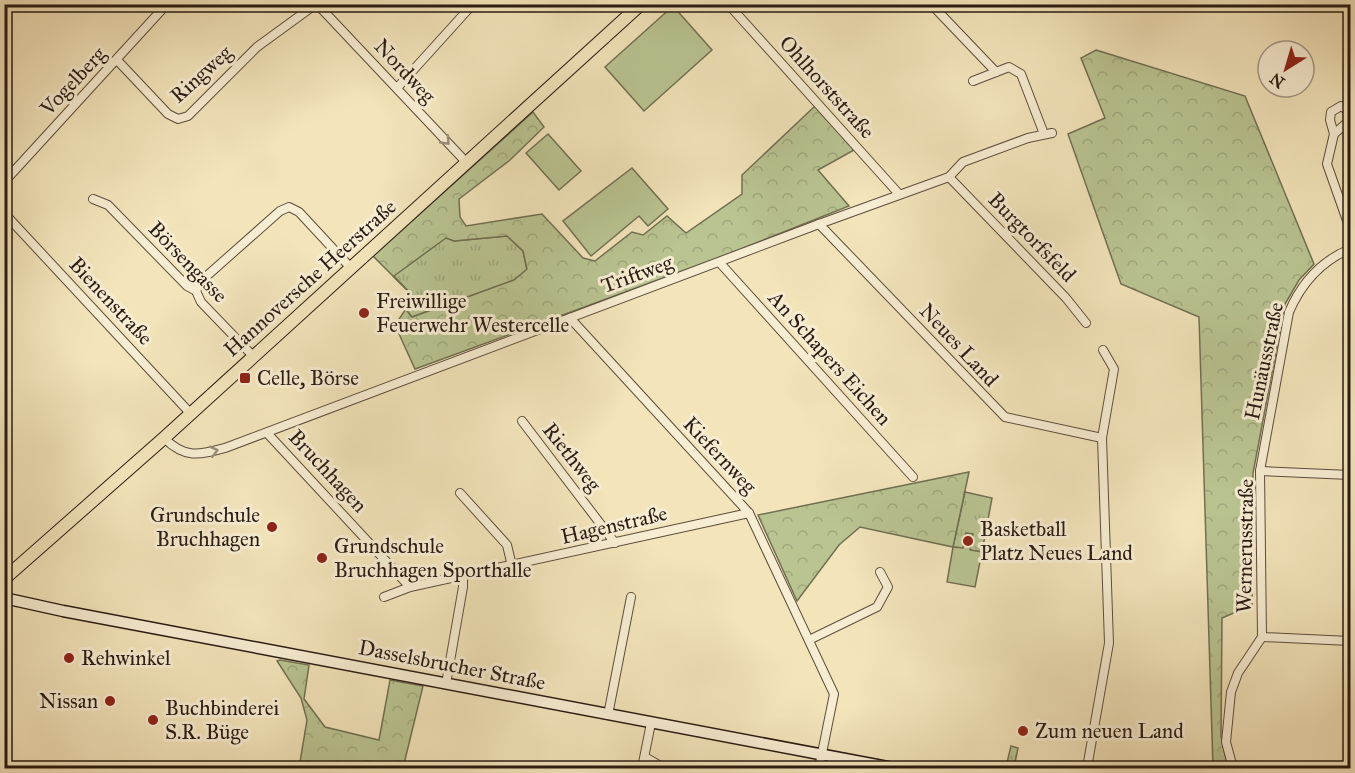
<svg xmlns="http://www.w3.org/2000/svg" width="1355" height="773" font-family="'IM FELL Great Primer',serif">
<defs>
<pattern id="grass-tufts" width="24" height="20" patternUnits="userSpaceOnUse" patternTransform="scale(1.5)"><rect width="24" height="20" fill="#b9c491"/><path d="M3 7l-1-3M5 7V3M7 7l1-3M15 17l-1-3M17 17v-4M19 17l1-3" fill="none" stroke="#9fa87c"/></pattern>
<pattern id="forest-crowns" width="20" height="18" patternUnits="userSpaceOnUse" patternTransform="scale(1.5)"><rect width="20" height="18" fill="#b9c491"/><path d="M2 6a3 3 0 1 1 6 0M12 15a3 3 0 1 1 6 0" fill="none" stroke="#9fa87c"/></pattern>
</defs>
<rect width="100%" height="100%" fill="#f3e4ba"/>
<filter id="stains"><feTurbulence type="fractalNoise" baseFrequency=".00333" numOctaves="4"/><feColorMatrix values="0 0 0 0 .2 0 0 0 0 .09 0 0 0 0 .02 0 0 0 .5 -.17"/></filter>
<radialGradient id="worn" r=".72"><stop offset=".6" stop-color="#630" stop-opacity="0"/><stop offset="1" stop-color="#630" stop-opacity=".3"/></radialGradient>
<!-- grass -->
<g fill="url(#grass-tufts)" stroke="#717052" stroke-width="1.5">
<polygon points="507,236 523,251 527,270 514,280 412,317 407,311 415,298 393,276 446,237 454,241"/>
<polygon points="965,492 992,498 982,552 970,550 967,533 963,548 953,547"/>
<polygon points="1011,746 1018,748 1014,768 1006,767"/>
</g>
<!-- forest -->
<g fill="url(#forest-crowns)" stroke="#717052" stroke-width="1.5" fill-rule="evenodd">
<polygon points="1096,50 1245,96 1314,264 1299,280 1285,304 1253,473 1252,605 1222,618 1221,736 1228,768 1213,768 1199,317 1121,284 1068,134 1105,118 1081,58"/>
<path d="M 815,106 L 854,150 L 818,170 L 849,206 L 718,258 L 415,369 L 395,325 L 414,297 L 373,256 L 533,112 L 544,127 L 510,160 L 459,199 L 460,217 L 466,226 L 542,214 L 583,258 L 595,261 L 632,232 L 643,235 L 667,216 L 686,233 L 742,194 L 742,175 ZM 507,236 L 523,251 L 527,269 L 514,280 L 412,317 L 407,311 L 415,298 L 394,276 L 446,238 L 454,241 Z"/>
<polygon points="969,472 953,547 860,527 839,545 797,601 758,515"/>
<polygon points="280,660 309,665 304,699 325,727 379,740 390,680 423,686 403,768 299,768 307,720 301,698 277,661"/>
</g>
<!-- green -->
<g fill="#b9c491" stroke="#717052" stroke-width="1.5">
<polygon points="673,6 712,50 644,111 605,67"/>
<polygon points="548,134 581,171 559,190 526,153"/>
<polygon points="632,168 668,209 648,226 639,216 591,256 563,221"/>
<polygon points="966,533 973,534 970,550 982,552 975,587 947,582 953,547 963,548"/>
</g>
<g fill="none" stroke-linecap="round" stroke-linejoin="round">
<!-- street casing -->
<g stroke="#5c4d3d" stroke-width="10">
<g id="street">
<polyline points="317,4 466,162"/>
<polyline points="728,4 899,194"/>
<polyline points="931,4 996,72"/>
<polyline points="117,60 168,114 178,119 188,116 257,47 316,4"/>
<polyline points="973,81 1009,67 1021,74 1044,134"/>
<polyline points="397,88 473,4"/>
<polyline points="1350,112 1341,106 1331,112 1330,120 1334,134 1327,164 1350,229"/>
<polyline points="1334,134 1350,120"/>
<polyline points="949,177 1066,298 1086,323"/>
<polyline points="4,182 167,4"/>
<polyline points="93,199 108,205 187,286 196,291 201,302 253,356"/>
<polyline points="4,213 191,414"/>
<polyline points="819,224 1005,417 1102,438 1109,643 1087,768"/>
<polyline points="720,263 913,477"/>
<polyline points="196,291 201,281 280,211 289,207 299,212 350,267"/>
<polyline points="570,318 749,513 834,694 819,768"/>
<polyline points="522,421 615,543"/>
<polyline points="267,433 410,587"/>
<path d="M 164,438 C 185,459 199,455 225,448 L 819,224 L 949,177 L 963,162 L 1028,138 L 1052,133"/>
<polyline points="1102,438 1114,369 1103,350"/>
<polyline points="1260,471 1350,475"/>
<polyline points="460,493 507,545 512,566"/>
<polyline points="384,597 410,587 749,513"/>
<polyline points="1262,637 1350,641"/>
<polyline points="809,640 877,607 888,587 880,572"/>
<polyline points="446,684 463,587 463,577"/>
<polyline points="608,715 631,597"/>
<polyline points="645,757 664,768"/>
<polyline points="642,768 651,723"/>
<path d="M 1233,768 L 1226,742 L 1231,692 L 1238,673 L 1262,637 L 1260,471 L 1289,312 C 1302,282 1321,261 1350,249"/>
</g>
</g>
<!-- secondary casing -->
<g stroke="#291b13" stroke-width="13">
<polyline id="secondary" points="4,598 63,611 893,768"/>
</g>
<!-- primary casing -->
<g stroke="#291b13" stroke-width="14">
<polyline id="primary" points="4,579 164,438 641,4"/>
</g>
<!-- street -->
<use href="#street" stroke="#f7edd2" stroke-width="8"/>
<!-- secondary -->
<use href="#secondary" stroke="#f7edd2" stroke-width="10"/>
<!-- primary -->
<use href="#primary" stroke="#f3e4ba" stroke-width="12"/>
</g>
<!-- one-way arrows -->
<defs><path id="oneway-chevron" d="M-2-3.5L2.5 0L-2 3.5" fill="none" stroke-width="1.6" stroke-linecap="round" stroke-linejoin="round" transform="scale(1.5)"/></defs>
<g stroke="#9a8e7c">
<use href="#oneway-chevron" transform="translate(446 141) rotate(47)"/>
<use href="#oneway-chevron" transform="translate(214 451) rotate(-14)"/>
</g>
<!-- markers -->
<g fill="#8f2418" stroke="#f7edd2" stroke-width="2">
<circle cx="364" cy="313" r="6"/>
<rect x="239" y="372" width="12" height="12" rx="3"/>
<circle cx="272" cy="527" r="6"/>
<circle cx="968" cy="541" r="6"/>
<circle cx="322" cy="558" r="6"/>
<circle cx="69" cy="658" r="6"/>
<circle cx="110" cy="701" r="6"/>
<circle cx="153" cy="720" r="6"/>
<circle cx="1023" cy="731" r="6"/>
</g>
<g text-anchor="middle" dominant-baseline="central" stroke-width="6" stroke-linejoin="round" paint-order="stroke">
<!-- street labels -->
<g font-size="21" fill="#291b13" stroke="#f7edd2">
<text transform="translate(405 71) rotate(47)">Nordweg</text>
<text transform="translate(201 74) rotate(-42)">Ringweg</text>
<text transform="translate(73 81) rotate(-47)">Vogelberg</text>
<text transform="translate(827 87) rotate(48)">Ohlhorststraße</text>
<text transform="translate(1032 237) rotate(46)">Burgtorfsfeld</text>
<text transform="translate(188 262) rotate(46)">Börsengasse</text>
<text transform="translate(637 274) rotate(-20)">Triftweg</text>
<text transform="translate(310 278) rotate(-42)">Hannoversche Heerstraße</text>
<text transform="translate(111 301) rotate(47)">Bienenstraße</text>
<text transform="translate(959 345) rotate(47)">Neues Land</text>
<text transform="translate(830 358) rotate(48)">An Schapers Eichen</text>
<text transform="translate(1264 361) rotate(-78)">Hunäusstraße</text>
<text transform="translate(720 455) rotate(47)">Kiefernweg</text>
<text transform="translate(572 457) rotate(52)">Riethweg</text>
<text transform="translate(328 471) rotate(47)">Bruchhagen</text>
<text transform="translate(614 525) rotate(-13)">Hagenstraße</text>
<text transform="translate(1245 546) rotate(-89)">Wernerusstraße</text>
<text transform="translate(452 665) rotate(11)">Dasselsbrucher Straße</text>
</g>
<!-- poi labels -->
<g font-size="21" fill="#291b13" stroke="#f7edd2" text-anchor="start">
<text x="376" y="301">Freiwillige<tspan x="376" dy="24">Feuerwehr Westercelle</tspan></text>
<text x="257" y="378">Celle, Börse</text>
<text x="260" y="515" text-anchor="end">Grundschule<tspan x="260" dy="24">Bruchhagen</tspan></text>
<text x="980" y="529">Basketball<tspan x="980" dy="24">Platz Neues Land</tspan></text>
<text x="334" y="546">Grundschule<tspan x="334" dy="24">Bruchhagen Sporthalle</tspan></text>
<text x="81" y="658">Rehwinkel</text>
<text x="98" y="701" text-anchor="end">Nissan</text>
<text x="165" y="708">Buchbinderei<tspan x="165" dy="24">S.R. Büge</tspan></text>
<text x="1035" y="731">Zum neuen Land</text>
</g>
</g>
<!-- margin -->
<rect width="1355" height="773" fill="none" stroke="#f3e4ba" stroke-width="24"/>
<rect x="6" y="6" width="1343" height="761" fill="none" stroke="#291b13" stroke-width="3"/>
<rect x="12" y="12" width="1331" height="749" fill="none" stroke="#291b13" stroke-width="1.5"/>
<!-- north arrow -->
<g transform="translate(1286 69) rotate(217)"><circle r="28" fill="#f7edd2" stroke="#a59986" stroke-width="1.5"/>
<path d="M0-4.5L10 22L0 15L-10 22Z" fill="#8f2418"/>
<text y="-9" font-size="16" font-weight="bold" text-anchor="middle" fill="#291b13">N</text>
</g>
<rect width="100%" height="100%" filter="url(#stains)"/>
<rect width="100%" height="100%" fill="url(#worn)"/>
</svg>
